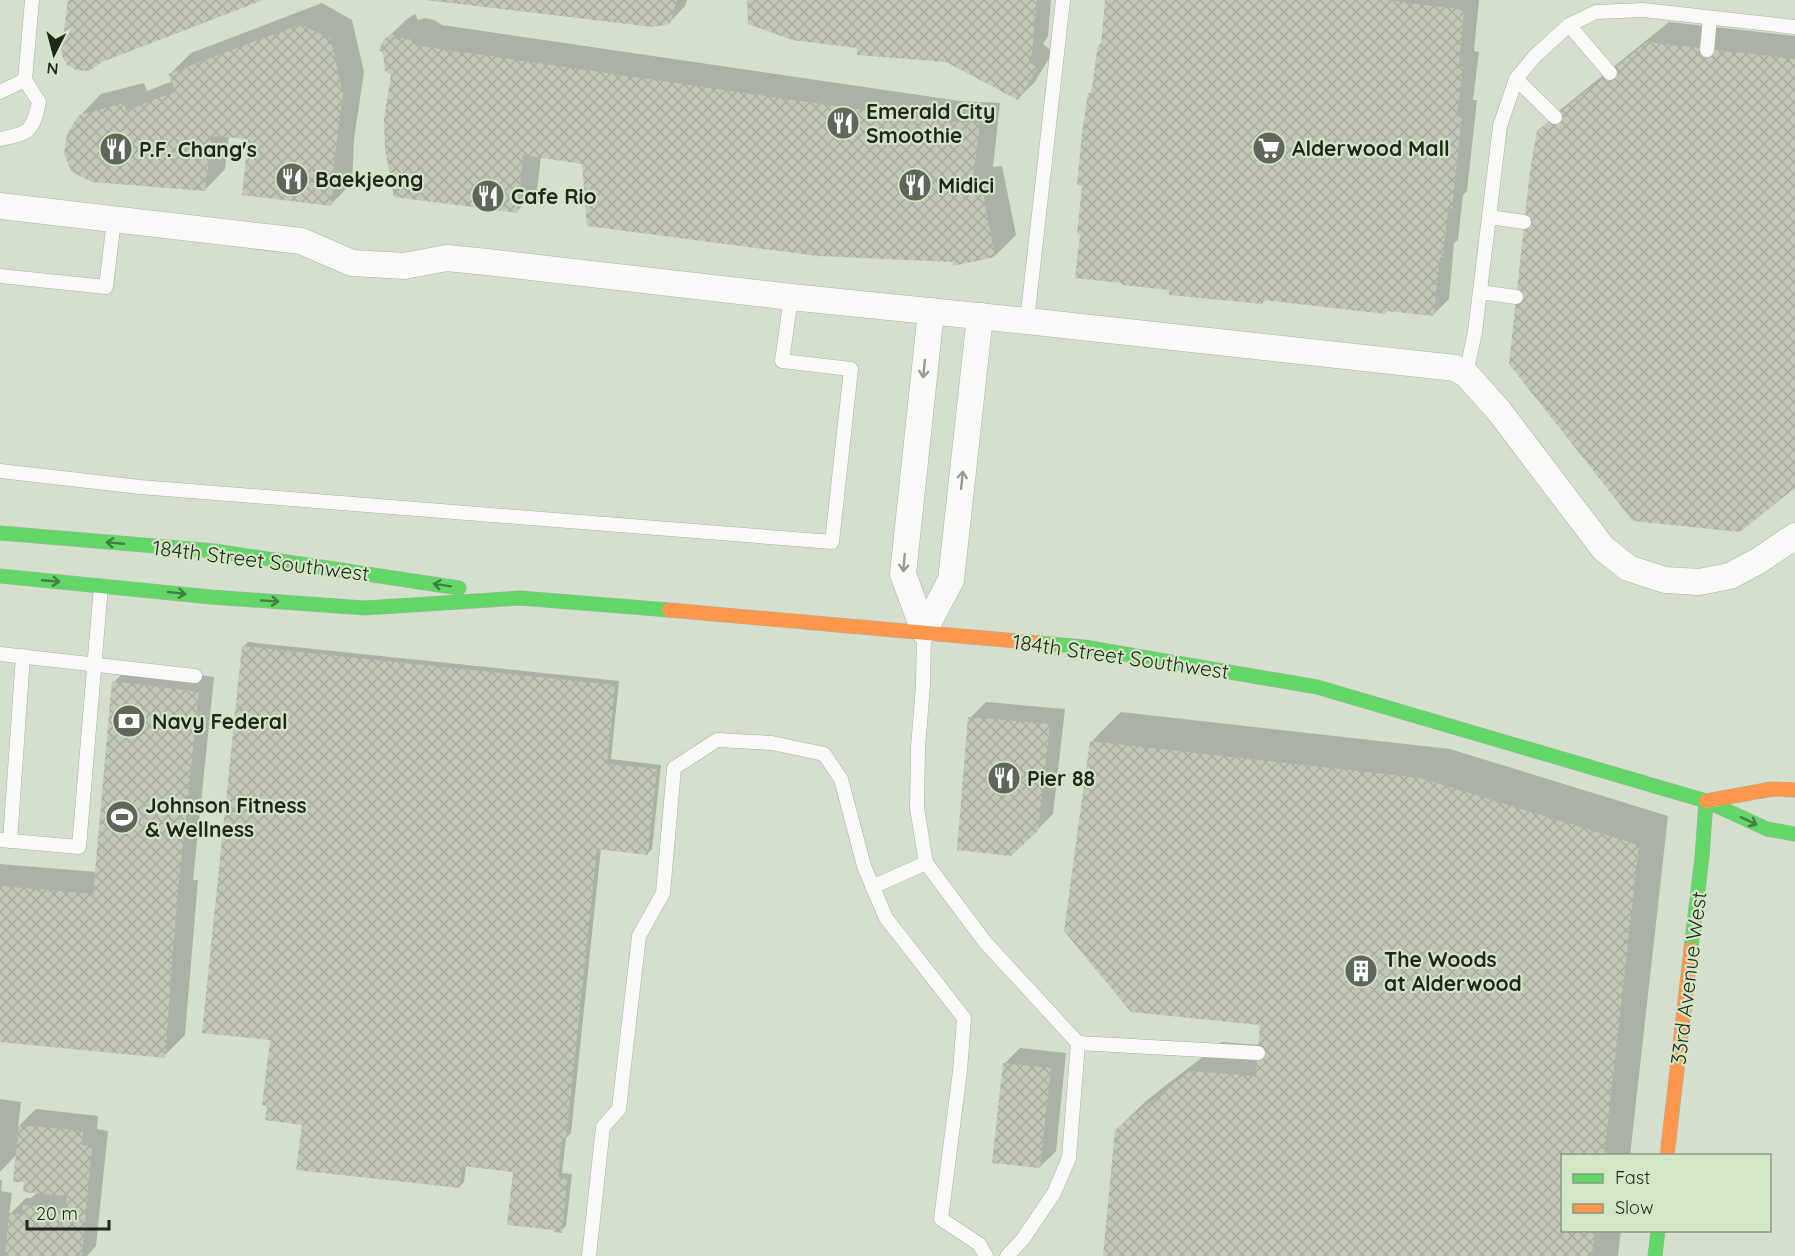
<svg xmlns="http://www.w3.org/2000/svg" width="1795" height="1256" font-family="Quicksand,sans-serif">
<defs>
<pattern id="building-cross-hatch" width="8" height="8" patternUnits="userSpaceOnUse" patternTransform="scale(1.5)"><rect width="8" height="8" fill="#c3c7b9"/><path d="M0 0l8 8M0 8l8-8" fill="none" stroke="#a7ab9e"/></pattern>
</defs>
<rect width="100%" height="100%" fill="#d4dfcd"/>
<!-- shadow -->
<g fill="#0003">
<polygon points="427,0 687,0 685,6 669,23 651,26"/>
<polygon points="749,0 1051,0 1048,36 1043,44 1053,52 1034,83 1018,98 946,60 859,46"/>
<polygon points="1106,0 1479,0 1474,51 1479,52 1473,100 1477,100 1467,191 1463,195 1458,240 1454,243 1449,299 1433,315 1388,310 1386,312 1266,299 1262,303 1171,289 1082,234 1089,94 1093,90 1099,45 1102,42"/>
<polygon points="322,3 352,20 364,72 354,139 352,183 331,204 250,138 229,136 225,169 205,190 80,116 101,94 144,83 147,91 173,81 170,74 191,53"/>
<polygon points="415,14 418,20 424,18 434,20 442,25 960,101 1000,103 993,167 1002,166 1016,235 995,256 954,260 583,163 541,156 537,191 516,212 392,74 385,40 407,19"/>
<polygon points="1669,22 1795,36 1795,486 1538,132 1560,110"/>
<polygon points="248,642 619,681 611,759 661,765 652,849 647,854 601,848 571,1133 566,1138 562,1173 572,1174 566,1226 561,1231 514,1171 466,1165 464,1182 459,1187 303,1123 272,1039 243,647"/>
<polygon points="130,666 214,677 193,880 198,880 185,1035 164,1056 0,1040 0,864 97,872 114,682"/>
<polygon points="986,702 1065,709 1053,814 1037,830 970,718"/>
<polygon points="1121,712 1450,749 1668,816 1630,1156 1562,1156 1562,1230 1621,1230 1618,1256 1105,1256 1116,1130 1147,1100 1222,1042 1260,1045 1262,1024 1091,742"/>
<polygon points="1020,1048 1066,1053 1056,1151 1040,1167 1004,1064"/>
<polygon points="0,1099 21,1102 18,1127 36,1109 98,1116 97,1129 108,1131 96,1246 87,1256 0,1256 0,1180 2,1180 1,1191 12,1193 9,1215 26,1198 31,1198 38,1192 26,1181 17,1154 0,1172"/>
</g>
<!-- building -->
<g fill="url(#building-cross-hatch)">
<polygon points="68,0 263,0 102,62 89,71 76,70 67,65 61,54"/>
<polygon points="429,0 677,0 670,24 652,27"/>
<polygon points="747,0 1037,0 1032,53 1028,61 1038,68 1018,100 946,62 857,55 857,48 792,40 748,24"/>
<polygon points="1105,0 1385,0 1464,10 1459,67 1463,67 1457,115 1462,116 1452,209 1448,208 1443,257 1440,257 1434,316 1386,311 1386,314 1263,300 1263,304 1169,295 1169,290 1122,285 1122,283 1075,278 1080,235 1077,234 1082,186 1077,185 1082,133 1088,93 1091,94 1098,45 1101,45"/>
<polygon points="301,24 331,40 343,94 334,161 332,206 242,195 248,139 212,136 205,191 92,182 72,172 64,154 67,134 79,115 124,103 126,111 176,91 168,74"/>
<polygon points="393,34 397,40 402,38 412,40 420,46 939,121 980,123 972,187 982,187 995,257 953,266 953,262 818,256 587,226 582,164 523,155 517,213 394,197 385,149 384,119 391,75 385,71 383,53 379,50 384,39"/>
<polygon points="1647,42 1795,59 1795,488 1740,532 1633,521 1509,364 1530,171 1537,131"/>
<polygon points="242,646 615,685 607,764 657,769 648,855 597,849 566,1140 562,1139 558,1177 567,1179 562,1233 553,1232 554,1230 507,1225 513,1172 462,1166 460,1188 296,1170 302,1125 265,1120 267,1106 262,1105 270,1040 202,1033"/>
<polygon points="112,681 199,692 177,901 165,1058 0,1042 0,886 93,894"/>
<polygon points="968,717 1050,724 1038,831 1011,856 957,850"/>
<polygon points="1090,741 1420,778 1639,845 1604,1156 1562,1156 1562,1230 1595,1230 1592,1256 1103,1256 1115,1130 1190,1071 1256,1076 1260,1025 1131,1012 1064,931"/>
<polygon points="1003,1063 1051,1068 1040,1168 992,1163"/>
<polygon points="19,1125 83,1131 82,1145 92,1146 82,1256 5,1256 9,1213 22,1214 23,1205 66,1209 67,1196 23,1192 24,1182 13,1182"/>
</g>
<g fill="none" stroke-linecap="round" stroke-linejoin="round">
<!-- lane casing -->
<g stroke="#a9b1a4" stroke-width="15">
<g id="lane">
<polyline points="1569,25 1610,73"/>
<polyline points="1707,50 1710,18"/>
<polyline points="1516,79 1555,117"/>
<polyline points="0,92 25,80 32,0"/>
<path d="M 0,139 C 29,134 33,131 39,102 L 25,80"/>
<polyline points="1489,217 1524,222"/>
<polyline points="0,276 106,287 114,220"/>
<polyline points="1480,292 1516,297"/>
<polyline points="1027,321 1063,0"/>
<polyline points="1466,374 1475,332 1500,126 1516,79 1535,56 1569,25 1596,12 1643,10 1795,27"/>
<polyline points="0,471 140,487 832,542 851,369 782,361 791,297"/>
<polyline points="924,631 923,685 918,748 917,808 926,863 985,942 1078,1043 1069,1158 1054,1193 1023,1239 1007,1256"/>
<polyline points="0,654 195,676"/>
<polyline points="0,840 79,847 101,586"/>
<polyline points="10,841 23,656"/>
<polyline points="872,887 926,863"/>
<polyline points="1078,1043 1258,1053"/>
<polyline points="589,1256 603,1127 619,1109 639,936 663,893 674,768 717,740 772,743 824,754 841,779 864,866 886,918 964,1018 960,1071 941,1219 979,1244 986,1256"/>
</g>
</g>
<!-- street casing -->
<g stroke="#a9b1a4" stroke-width="27">
<g id="street">
<polyline points="0,206 301,241 352,263 404,266 447,258 487,262 791,297 1027,321 1455,368 1466,374 1499,411 1603,548 1628,568 1665,580 1699,582 1730,576 1758,561 1795,536"/>
<polyline points="924,631 903,574 931,311"/>
<polyline points="924,631 951,580 980,316"/>
</g>
</g>
<!-- fast casing -->
<g stroke="#a9b1a4" stroke-width="15">
<g id="fast">
<polyline points="0,533 215,551 459,588"/>
<polyline points="0,576 211,597 365,608 520,598 669,610"/>
<polyline points="1039,643 1084,647 1317,687 1706,801 1767,829 1795,834"/>
<polyline points="1691,949 1702,857 1706,801"/>
<polyline points="1655,1256 1658,1230"/>
</g>
</g>
<!-- slow casing -->
<g stroke="#a9b1a4" stroke-width="15">
<g id="slow">
<polyline points="669,610 1039,643"/>
<polyline points="1706,801 1772,789 1795,790"/>
<polyline points="1667,1156 1691,949"/>
</g>
</g>
<!-- lane -->
<use href="#lane" stroke="#f9faf8" stroke-width="14"/>
<!-- street -->
<use href="#street" stroke="#f9faf8" stroke-width="26"/>
<!-- fast -->
<use href="#fast" stroke="#63d668" stroke-width="14"/>
<!-- slow -->
<use href="#slow" stroke="#ff974d" stroke-width="14"/>
</g>
<!-- one-way arrows -->
<defs><path id="oneway-shaft" d="M-6 0H5M1.5-3L5.5 0L1.5 3" fill="none" stroke-width="1.6" stroke-linecap="round" stroke-linejoin="round" transform="scale(1.5)"/></defs>
<g stroke="#979b94">
<use href="#oneway-shaft" transform="translate(924 369) rotate(96)"/>
<use href="#oneway-shaft" transform="translate(962 480) rotate(-84)"/>
<use href="#oneway-shaft" transform="translate(904 563) rotate(95)"/>
</g>
<g stroke="#417e41">
<use href="#oneway-shaft" transform="translate(115 543) rotate(-175)"/>
<use href="#oneway-shaft" transform="translate(51 581) rotate(5)"/>
<use href="#oneway-shaft" transform="translate(442 585) rotate(-171)"/>
<use href="#oneway-shaft" transform="translate(177 593) rotate(6)"/>
<use href="#oneway-shaft" transform="translate(270 601) rotate(4)"/>
<use href="#oneway-shaft" transform="translate(1749 821) rotate(25)"/>
</g>
<!-- icons -->
<defs>
<g id="restaurant-disc" transform="scale(1.725)"><circle r="9.5" fill="#5e6759" stroke="#d3e6c6"/><path d="M-5-6h1v4h1v-4h1v4h1v-4h1v5L-1.5 .5V6h-2V.5L-5-1ZM5-6V6H3V1.5H1.5Q1.5-4 5-6Z" fill="#fff"/></g>
<g id="supermarket-disc" transform="scale(1.725)"><circle r="9.5" fill="#5e6759" stroke="#d3e6c6"/><path d="M-6-5.5h2.5l.6 2H6L4.5 2H-2.5L-4.4-4H-6ZM-1.5 3.2a1.3 1.3 0 1 0 .1 0ZM3 3.2a1.3 1.3 0 1 0 .1 0Z" fill="#fff"/></g>
<g id="bank-disc" transform="scale(1.725)"><circle r="9.5" fill="#5e6759" stroke="#d3e6c6"/><path d="M-6-4H6V4H-6ZM0-2.3a2.3 2.3 0 1 0 0 4.6a2.3 2.3 0 1 0 0-4.6Z" fill="#fff"/></g>
<g id="stadium-disc" transform="scale(1.725)"><circle r="9.5" fill="#5e6759" stroke="#d3e6c6"/><path d="M0-5a6.5 5 0 1 0 0 10a6.5 5 0 1 0 0-10ZM-3.5-1.8h7v3.6h-7Z" fill="#fff"/></g>
<g id="building-disc" transform="scale(1.725)"><circle r="9.5" fill="#5e6759" stroke="#d3e6c6"/><path d="M-4-6H4V6H1V3H-1V6H-4ZM-2.5-4.3h1.7v1.8h-1.7ZM.8-4.3h1.7v1.8H.8ZM-2.5-1h1.7V.8h-1.7ZM.8-1h1.7V.8H.8Z" fill="#fff"/></g>
</defs>
<g fill-rule="evenodd">
<use href="#restaurant-disc" x="843" y="123"/>
<use href="#supermarket-disc" x="1269" y="148"/>
<use href="#restaurant-disc" x="116" y="149"/>
<use href="#restaurant-disc" x="292" y="179"/>
<use href="#restaurant-disc" x="915" y="185"/>
<use href="#restaurant-disc" x="488" y="196"/>
<use href="#bank-disc" x="129" y="721"/>
<use href="#restaurant-disc" x="1004" y="778"/>
<use href="#stadium-disc" x="122" y="817"/>
<use href="#building-disc" x="1361" y="971"/>
</g>
<g text-anchor="middle" dominant-baseline="central" stroke-width="4.5" stroke-linejoin="round" paint-order="stroke">
<!-- poi labels -->
<g font-size="21" font-weight="bold" fill="#1f261a" stroke="#d3e6c6" text-anchor="start">
<text x="866" y="111">Emerald City<tspan x="866" dy="24">Smoothie</tspan></text>
<text x="1292" y="148">Alderwood Mall</text>
<text x="139" y="149">P.F. Chang's</text>
<text x="315" y="179">Baekjeong</text>
<text x="938" y="185">Midici</text>
<text x="511" y="196">Cafe Rio</text>
<text x="152" y="721">Navy Federal</text>
<text x="1027" y="778">Pier 88</text>
<text x="145" y="805">Johnson Fitness<tspan x="145" dy="24">&amp; Wellness</tspan></text>
<text x="1384" y="959">The Woods<tspan x="1384" dy="24">at Alderwood</tspan></text>
</g>
<!-- street labels -->
<g font-size="21" fill="#1f261a" stroke="#d3e6c6">
<text transform="translate(261 560) rotate(7)">184th Street Southwest</text>
<text transform="translate(1121 656) rotate(8)">184th Street Southwest</text>
<text transform="translate(1688 978) rotate(-83)">33rd Avenue West</text>
</g>
</g>
<!-- legend -->
<rect x="1561" y="1154" width="210" height="78" fill="#d3e6c6" stroke="#8b9981" stroke-width="1.5"/>
<rect x="1573" y="1174" width="30" height="9" fill="#63d668" stroke="#8b9981" stroke-width="1.5"/>
<text x="1615" y="1184" font-size="18" fill="#1f261a">Fast</text>
<rect x="1573" y="1204" width="30" height="9" fill="#ff974d" stroke="#8b9981" stroke-width="1.5"/>
<text x="1615" y="1214" font-size="18" fill="#1f261a">Slow</text>
<!-- north arrow -->
<g transform="translate(54 54) rotate(186)" stroke="#d3e6c6" stroke-width="4.5" paint-order="stroke">
<path d="M0-4.5L10 22L0 15L-10 22Z" fill="#1f261a"/>
<text y="-9" font-size="16" font-weight="bold" text-anchor="middle" fill="#1f261a">N</text>
</g>
<!-- scale -->
<path d="M27 1220v9h82v-9" fill="none" stroke="#1f261a" stroke-width="3"/>
<text x="36" y="1220" font-size="18" fill="#1f261a" stroke="#d3e6c6" stroke-width="4.5" paint-order="stroke">20 m</text>
</svg>
